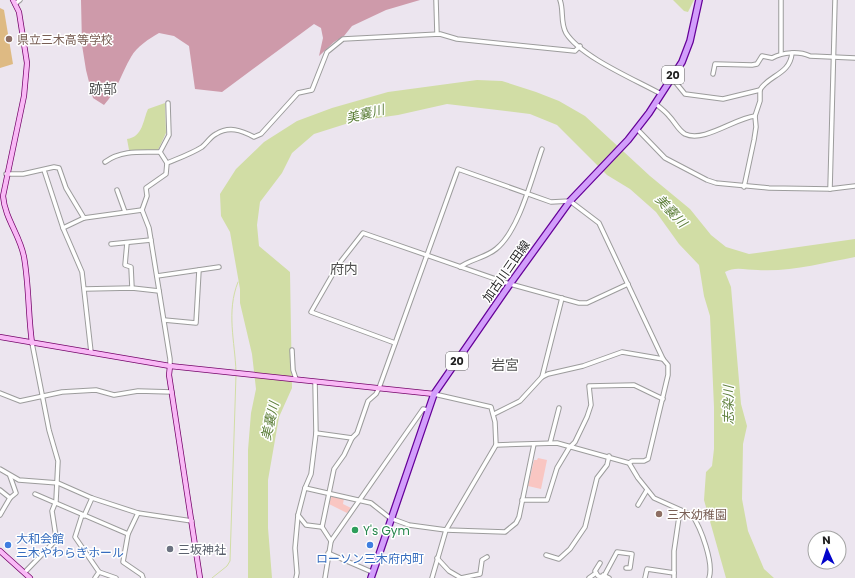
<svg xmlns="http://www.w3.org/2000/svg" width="855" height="578" font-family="Poppins,'Noto Sans JP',sans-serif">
<rect width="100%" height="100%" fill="#ece5ef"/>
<!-- forest -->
<path fill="#ce9aaa" d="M 81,0 L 420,0 L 386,10 L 352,26 L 344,36 L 334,42 L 319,56 L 323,38 L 321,28 L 314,24 L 222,92 L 195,89 L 189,46 L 174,36 L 159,33 C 149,39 137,46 131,57 C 121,74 117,91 104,105 L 93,98 L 86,70 L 82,45 Z"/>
<!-- park -->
<g fill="#f9c6c2">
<polygon points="538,458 547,460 541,489 528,486 534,460 537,460"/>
<polygon points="332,495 344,498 343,504 351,508 347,513 329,504"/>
</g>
<!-- pitch -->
<polygon fill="#deba83" points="0,8 4,10 13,64 0,68"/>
<!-- water -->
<g fill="#d1dda5">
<polygon points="673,0 694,0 688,12 684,11"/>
<path d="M 477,80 L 502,81 L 536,92 L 559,101 L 585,116 L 650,176 L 690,209 L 711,235 L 726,247 L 749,254 L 855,239 L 855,257 C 823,263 790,272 758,270 C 746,270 735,266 725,272 L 731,287 L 741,404 L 747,426 L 743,444 L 742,499 L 748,531 L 764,569 L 774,578 L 726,578 L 704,500 L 706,472 L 712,466 L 714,449 L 714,407 L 710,316 L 704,296 L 699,265 L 679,244 L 656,212 L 630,189 L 607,175 L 557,125 L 530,114 L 447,104 L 398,115 L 355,121 L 314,134 L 292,153 L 282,173 L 260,202 L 257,225 L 259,246 L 290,272 L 292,388 L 279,417 L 268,480 L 268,528 L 272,578 L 248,578 L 248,450 L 251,413 L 256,389 L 252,354 L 240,303 L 240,289 L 230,232 L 221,216 L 220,194 L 236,169 L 264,142 L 297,121 L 332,108 L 388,92 Z"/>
<path d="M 165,103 L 166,133 L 158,150 L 129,150 L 127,139 C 143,137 143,120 148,109 Z"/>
</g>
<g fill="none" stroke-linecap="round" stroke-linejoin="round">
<!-- stream -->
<g stroke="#d1dda5" stroke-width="1">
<path d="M 236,372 C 235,341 226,312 238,282"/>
<polyline points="212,578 227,566 230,561 236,375"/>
</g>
<!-- street casing -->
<g stroke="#9c9c9c" stroke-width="5.5">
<g id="street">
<polyline points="436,0 437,34"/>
<path d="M 560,0 C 564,11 560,22 566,33 C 581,57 636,80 661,94"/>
<polyline points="15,4 20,0"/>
<polyline points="781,53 781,0"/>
<path d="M 713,74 L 715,64 L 752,65 L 757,64 L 762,56 L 772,58 C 783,52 799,51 810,56 L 855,58"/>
<polyline points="672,78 685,94 723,99 760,90"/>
<path d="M 655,103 C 660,108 665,111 669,116 C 675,122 678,130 685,134 C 704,143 735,118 755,116"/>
<polyline points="637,129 665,158 707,180 716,183 769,188 830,189 855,186"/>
<polyline points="160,152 167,163 166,174 146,188 147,196 142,210 149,228 170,359 170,366"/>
<path d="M 105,162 C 121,150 140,152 160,152 L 169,135 L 168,103"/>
<path d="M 167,163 C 179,158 191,154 202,147 C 207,143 210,137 216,134 C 229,126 241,130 254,137 L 261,134 L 298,93 L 312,90 L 327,52 L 343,39 L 440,34 L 457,39 L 575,51 L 580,46"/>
<polyline points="44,170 63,228 82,272 91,352"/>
<polyline points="6,174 23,174 54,167 59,168 66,188 84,218"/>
<path d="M 744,187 L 754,140 L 756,127 L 755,116 L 760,101 L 760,90 C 768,75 790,75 792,53"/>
<polyline points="830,189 835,0"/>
<polyline points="117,190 125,212"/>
<polyline points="63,228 84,218 142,210"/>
<polyline points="127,243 125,265 131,267 132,288"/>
<polyline points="111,244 151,240"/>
<path d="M 460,267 C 471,259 485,258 496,249 C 519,231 532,177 542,149"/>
<polyline points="157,276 219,267"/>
<polyline points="85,289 132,288 159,291"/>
<polyline points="164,320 196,323 199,270"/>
<polyline points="395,343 311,312 338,265 363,233 510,284 579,303 587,303 628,284"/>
<polyline points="292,350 293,370 296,379"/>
<polyline points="542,377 562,298"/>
<polyline points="0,393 20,401 62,392 96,390 114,395 138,391 172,392"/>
<polyline points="494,414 520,401 542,377 548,374 583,366 622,352 663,359"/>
<polyline points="316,433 352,438"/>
<polyline points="550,443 559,408"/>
<path d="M 496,445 L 557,443 L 629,463 L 638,478 L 654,498 L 692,515 C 701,528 714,563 709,578"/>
<polyline points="0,469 19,480 58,483 92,498 138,513 192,521"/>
<polyline points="305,488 371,503 390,518 409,525 446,530 505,532 516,523 519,517 534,444"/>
<polyline points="0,490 10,498"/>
<polyline points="35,494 128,534"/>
<polyline points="522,500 547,500 557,468 569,448 575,442 587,417 591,405 589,386 634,385 663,399"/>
<polyline points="638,505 647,490"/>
<polyline points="138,513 128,534 123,562 142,575 143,578"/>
<polyline points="0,515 10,498 16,493 10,476"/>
<polyline points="82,515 75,537 99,572 95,578"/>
<polyline points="298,515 306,525 322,527"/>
<polyline points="84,516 92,498"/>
<polyline points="331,541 322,527 334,469 344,455 352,438 357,433 368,401 376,394 379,388 458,169 551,202 570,201 599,223 663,359 668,365 668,375 648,459 644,461 632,461 629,463"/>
<polyline points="328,553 372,572"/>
<polyline points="546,555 559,559 570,549 585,527 597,478 607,465 609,456"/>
<polyline points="437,558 449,571 461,578 480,574 482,560 487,557"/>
<polyline points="600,563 595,571 598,576 603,577"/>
<polyline points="25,572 54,542 56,537 52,511 56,501 58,461 49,430 32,343"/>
<polyline points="99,572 116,578"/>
<polyline points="603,575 609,578"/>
<polyline points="296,578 297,573 295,548 298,515 305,488 311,474 316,433 315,382"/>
<polyline points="325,578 331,541 423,409 428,410"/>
<polyline points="432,578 446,530 496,445 495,422 491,407 434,394"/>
<polyline points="589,578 596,573"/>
<polyline points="603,578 617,552 632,554 630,568 626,568"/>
<polyline points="645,578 647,569 674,573"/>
<polyline points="674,578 674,551 680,510"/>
</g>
</g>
<!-- secondary casing -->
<g stroke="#75066a" stroke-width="6">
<g id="secondary">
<path d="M 13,0 L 19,12 L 27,63 L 24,96 L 3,196 C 5,219 20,235 24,257 C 29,285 28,314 32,343"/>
<polyline points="0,337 170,366 434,394"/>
<polyline points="170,366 169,375 200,578"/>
<polyline points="0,551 30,578"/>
</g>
</g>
<!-- primary casing -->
<g stroke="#650198" stroke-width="8">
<polyline id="primary" points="371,578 434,394 510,284 570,201 628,140 649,113 682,62 690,41 699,0"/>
</g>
<!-- street -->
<use href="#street" stroke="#fff" stroke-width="3.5"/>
<!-- secondary -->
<use href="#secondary" stroke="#f9b9f6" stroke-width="4.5"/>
<!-- primary -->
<use href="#primary" stroke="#d29efb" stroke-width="5.5"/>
</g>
<!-- markers -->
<g fill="#8d6e63" stroke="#fff" stroke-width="1.5">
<circle cx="9" cy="39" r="4"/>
<circle cx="659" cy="514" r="4"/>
</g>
<circle fill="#2e9e5b" stroke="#fff" stroke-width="1.5" cx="355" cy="530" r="4"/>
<g fill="#3f7fe0" stroke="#fff" stroke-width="1.5">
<circle cx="8" cy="545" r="4"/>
<circle cx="370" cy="545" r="4"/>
</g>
<circle fill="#6b7280" stroke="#fff" stroke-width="1.5" cx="170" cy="549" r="4"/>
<g text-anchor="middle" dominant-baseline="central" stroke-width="3" stroke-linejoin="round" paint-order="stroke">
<!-- shield labels -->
<g fill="#fff" stroke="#626262" stroke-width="1">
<rect x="662" y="66" width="22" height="18" rx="3"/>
<rect x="446" y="352" width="22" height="18" rx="3"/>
</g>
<g font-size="11" font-weight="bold" fill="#1f1f1f">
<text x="673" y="75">20</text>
<text x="457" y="361">20</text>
</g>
<!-- education labels -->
<g font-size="12" fill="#785e54" stroke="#fff" text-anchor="start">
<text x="17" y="39">県立三木高等学校</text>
<text x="667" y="514">三木幼稚園</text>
</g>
<!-- street labels -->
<g font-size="12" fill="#1f1f1f" stroke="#fff">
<text transform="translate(506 271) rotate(-55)">加古川三田線</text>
</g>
<!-- leisure labels -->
<g font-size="12" fill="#27864d" stroke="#fff" text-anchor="start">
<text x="363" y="530">Y's Gym</text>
</g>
<!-- shop labels -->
<g font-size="12" fill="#366cbe" stroke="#fff" text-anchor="start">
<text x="16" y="538">大和会館<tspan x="16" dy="14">三木やわらぎホール</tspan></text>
<text x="370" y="558" text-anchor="middle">ローソン三木府内町</text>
</g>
<!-- worship labels -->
<g font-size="12" fill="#5b616d" stroke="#fff" text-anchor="start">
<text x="178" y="549">三坂神社</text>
</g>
<!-- water labels -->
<g font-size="13" font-style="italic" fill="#5d7f3a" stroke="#fff">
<text transform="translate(365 114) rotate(-14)">美嚢川</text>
<text transform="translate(671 211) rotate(47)">美嚢川</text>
<text transform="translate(728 405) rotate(-90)">志染川</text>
<text transform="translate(270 421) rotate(-77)">美嚢川</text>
</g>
<!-- quarter labels -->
<g font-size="14" fill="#525252" stroke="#fff">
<text x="103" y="89">跡部</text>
<text x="344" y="269">府内</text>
<text x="505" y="365">岩宮</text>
</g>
</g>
<!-- north arrow -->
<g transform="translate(827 550) rotate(357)"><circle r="19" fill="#ffffff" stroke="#a5a5a5"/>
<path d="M0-3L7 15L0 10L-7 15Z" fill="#0203cb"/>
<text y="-6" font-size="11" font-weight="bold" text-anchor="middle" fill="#1f1f1f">N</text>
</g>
</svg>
